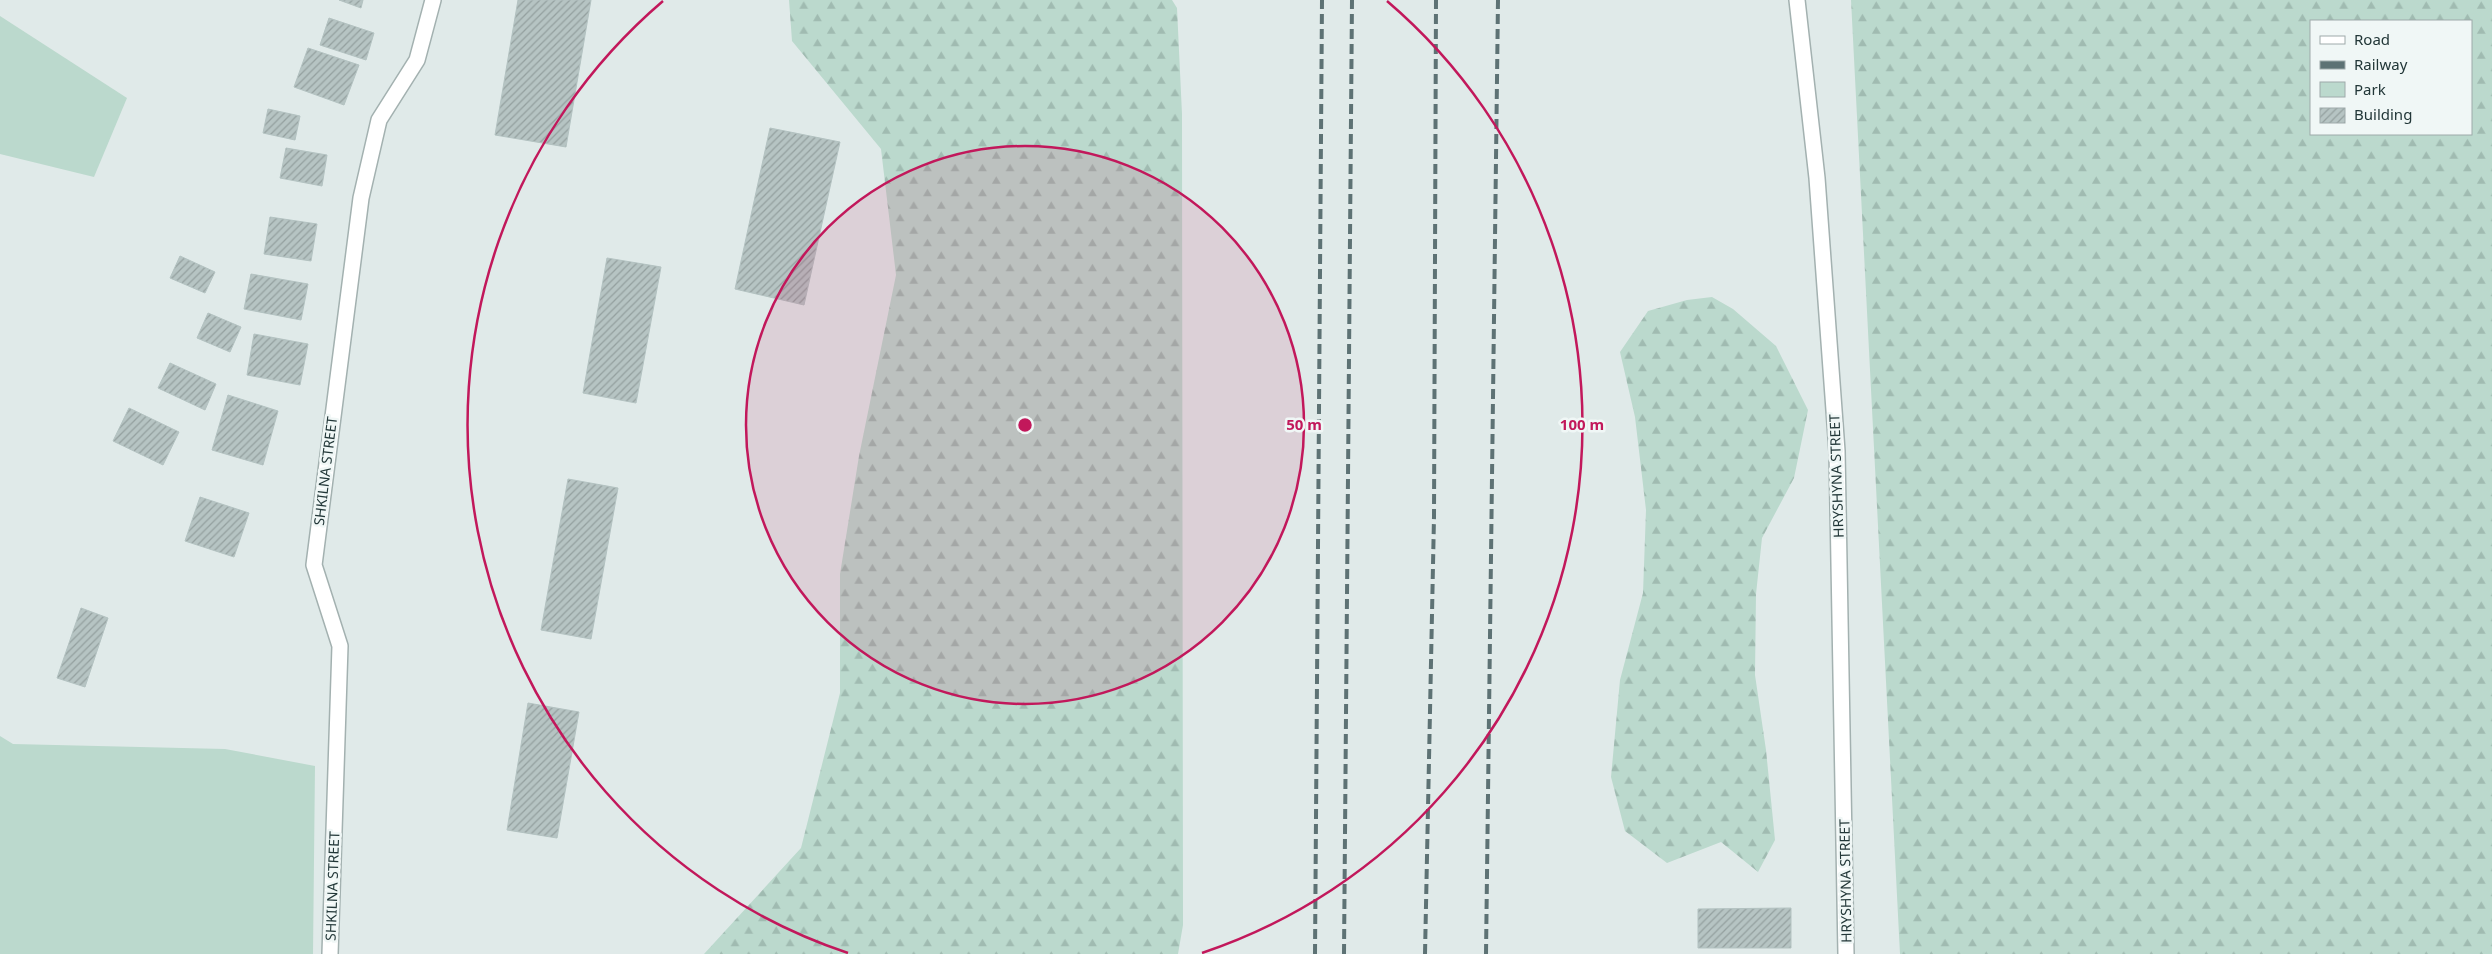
<svg xmlns="http://www.w3.org/2000/svg" width="2492" height="954" font-family="'Noto Sans',sans-serif">
<defs>
<pattern id="forest-firs" width="22" height="20" patternUnits="userSpaceOnUse" patternTransform="scale(1.25)"><rect width="22" height="20" fill="#bbd9cd"/><path d="M5 1l3.5 6h-7zM16 11l3.5 6h-7z" fill="#a0bbb1"/></pattern>
<pattern id="building-hatch" width="6" height="6" patternUnits="userSpaceOnUse" patternTransform="scale(1.25)"><rect width="6" height="6" fill="#b6c4c3"/><path d="M-1 1l2-2M0 6l6-6M5 7l2-2" fill="none" stroke="#94a09f"/></pattern>
</defs>
<rect width="100%" height="100%" fill="#e0eae9"/>
<!-- green -->
<g fill="#bbd9cd">
<polygon points="0,16 127,98 94,177 0,154"/>
<polygon points="0,736 13,744 225,749 315,766 313,954 0,954"/>
</g>
<!-- forest -->
<g fill="url(#forest-firs)" fill-rule="evenodd">
<polygon points="789,0 1172,0 1177,8 1182,114 1183,925 1178,954 704,954 801,848 840,693 840,574 859,456 896,275 881,149 792,41"/>
<path d="M 1851,0 L 2492,0 L 2492,954 L 1900,954 ZM 2311,21 L 2471,21 L 2471,134 L 2311,134 Z"/>
<polygon points="1712,297 1733,309 1776,346 1808,410 1794,478 1762,538 1756,594 1755,675 1766,750 1775,840 1758,872 1721,842 1667,863 1625,831 1611,777 1620,680 1643,593 1646,510 1635,417 1620,352 1648,311 1687,300"/>
</g>
<!-- building -->
<g fill="url(#building-hatch)" stroke="#b3c2c1">
<polygon points="339,0 363,0 361,8"/>
<polygon points="518,0 591,0 566,147 495,135"/>
<polygon points="329,18 374,33 366,60 320,45"/>
<polygon points="308,48 359,65 344,105 294,87"/>
<polygon points="268,109 300,116 295,140 263,133"/>
<polygon points="770,128 840,142 804,305 735,289"/>
<polygon points="286,148 327,155 322,186 280,178"/>
<polygon points="270,217 317,224 311,261 264,254"/>
<polygon points="180,256 215,272 205,293 170,278"/>
<polygon points="607,258 661,267 636,403 583,393"/>
<polygon points="251,274 308,284 301,320 244,309"/>
<polygon points="208,313 241,327 230,352 197,338"/>
<polygon points="254,334 308,344 300,385 247,375"/>
<polygon points="170,363 216,384 205,410 158,388"/>
<polygon points="228,395 278,411 263,465 212,450"/>
<polygon points="129,408 179,432 163,465 113,441"/>
<polygon points="568,479 618,488 591,639 541,630"/>
<polygon points="200,497 249,513 234,557 185,541"/>
<polygon points="81,608 108,618 85,687 57,678"/>
<polygon points="528,703 579,712 557,838 507,830"/>
<polygon points="1791,908 1791,948 1698,948 1698,909"/>
</g>
<g fill="none" stroke-linecap="round" stroke-linejoin="round">
<!-- minor casing -->
<g stroke="#a3b1b0" stroke-width="18">
<polyline id="minor" points="330,954 340,646 314,565 361,198 379,120 417,60 433,0"/>
</g>
<!-- tertiary casing -->
<g stroke="#a3b1b0" stroke-width="18">
<polyline id="tertiary" points="1797,0 1817,178 1837,451 1846,954"/>
</g>
<!-- minor -->
<use href="#minor" stroke="#fff" stroke-width="15"/>
<!-- tertiary -->
<use href="#tertiary" stroke="#fff" stroke-width="15"/>
<!-- rail -->
<g stroke="#5d7274" stroke-width="4" stroke-dasharray="10 5" stroke-linecap="butt">
<polyline points="1315,954 1322,0"/>
<polyline points="1344,954 1352,0"/>
<polyline points="1425,954 1434,517 1436,0"/>
<polyline points="1486,954 1498,0"/>
</g>
</g>
<!-- distance rings -->
<circle cx="1025" cy="425" r="279" fill="#c2185b" fill-opacity=".12"/>
<g fill="none" stroke="#c2185b" stroke-width="2.5">
<circle cx="1025" cy="425" r="279"/>
<path d="M848 953A557 557 0 0 1 663 1M1387 1A557 557 0 0 1 1202 953"/>
</g>
<g text-anchor="middle" dominant-baseline="central" stroke-width="5" stroke-linejoin="round" paint-order="stroke">
<!-- street labels -->
<g font-size="14" fill="#223738" stroke="#f0f7f6">
<text transform="translate(325 471) rotate(-83)">SHKILNA STREET</text>
<text transform="translate(1836 476) rotate(-92)">HRYSHYNA STREET</text>
<text transform="translate(1845 881) rotate(-91)">HRYSHYNA STREET</text>
<text transform="translate(332 886) rotate(-88)">SHKILNA STREET</text>
</g>
</g>
<circle cx="1025" cy="425" r="8" fill="#c2185b" stroke="#f0f7f6" stroke-width="2.5"/>
<g font-size="15" text-anchor="middle" font-weight="bold" fill="#c2185b" stroke="#f0f7f6" stroke-width="5" stroke-linejoin="round" paint-order="stroke">
<text x="1304" y="430">50 m</text>
<text x="1582" y="430">100 m</text>
</g>
<!-- legend -->
<rect x="2310" y="20" width="162" height="115" fill="#f0f7f6" stroke="#9eaaaa"/>
<rect x="2320" y="36" width="25" height="8" fill="#ffffff" stroke="#9eaaaa"/>
<text x="2354" y="45" font-size="15" fill="#223738">Road</text>
<rect x="2320" y="61" width="25" height="8" fill="#5d7274" stroke="#9eaaaa"/>
<text x="2354" y="70" font-size="15" fill="#223738">Railway</text>
<rect x="2320" y="82" width="25" height="15" fill="#bbd9cd" stroke="#9eaaaa"/>
<text x="2354" y="95" font-size="15" fill="#223738">Park</text>
<rect x="2320" y="108" width="25" height="15" fill="url(#building-hatch)" stroke="#9eaaaa"/>
<text x="2354" y="120" font-size="15" fill="#223738">Building</text>
</svg>
